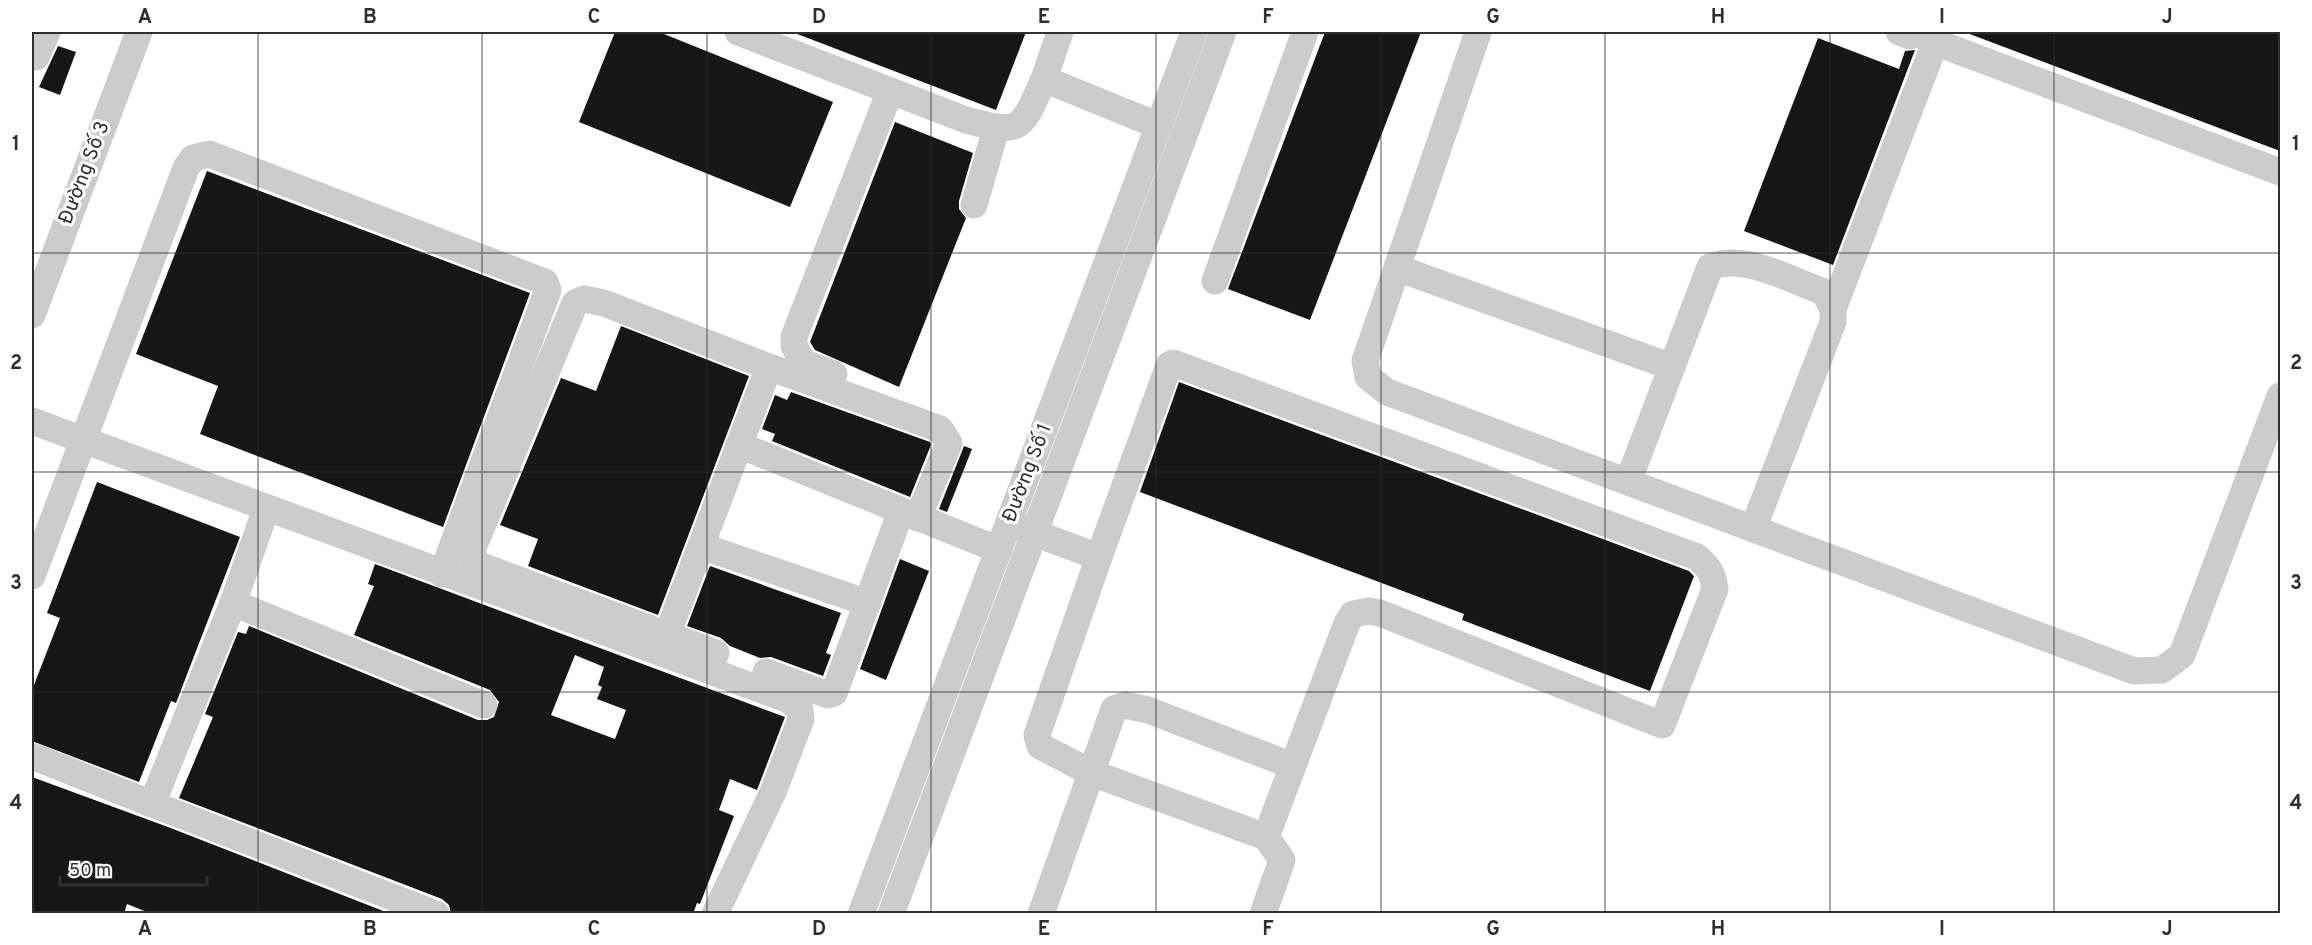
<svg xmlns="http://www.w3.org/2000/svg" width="2312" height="945" font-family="Overpass,sans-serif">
<rect width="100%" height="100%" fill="#fff"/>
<!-- building -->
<g fill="#161616" fill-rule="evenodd">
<polygon points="615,32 659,32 833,102 790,207 579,122"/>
<polygon points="792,32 1026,32 996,110"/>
<polygon points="1325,32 1421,32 1310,320 1228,289"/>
<polygon points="1968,32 2280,32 2280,151 1967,33"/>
<polygon points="1818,38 1899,69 1905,51 1915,50 1833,265 1744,231"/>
<polygon points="58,46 76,52 60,95 39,87"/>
<polygon points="895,122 973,153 959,201 959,209 966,218 899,387 815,350 810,342"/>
<polygon points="207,171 530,293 443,527 200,434 218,386 136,354"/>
<polygon points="621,326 749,376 658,615 528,566 538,539 500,525 561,378 596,391"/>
<polygon points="1179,382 1689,571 1694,576 1650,691 1462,620 1464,614 1140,492"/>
<polygon points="791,392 930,442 931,445 910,497 772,441 775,434 762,429 775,395 787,400"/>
<polygon points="964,446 972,449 947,512 939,509"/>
<polygon points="97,482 240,537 176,703 171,701 139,782 32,741 32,690 60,618 47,613"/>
<polygon points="900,559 929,571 886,680 860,669"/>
<path d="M 375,564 L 785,717 L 757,790 L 730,779 L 719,810 L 734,816 L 700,904 L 697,903 L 693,914 L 451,914 L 449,905 L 442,899 L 179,798 L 213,717 L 205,714 L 238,632 L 246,634 L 249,626 L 478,720 L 487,720 L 494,717 L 499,702 L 490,690 L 354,635 L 374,586 L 368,584 ZM 575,655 L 604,667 L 598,685 L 602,687 L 597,699 L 626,710 L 615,739 L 551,715 Z"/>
<polygon points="710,566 841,613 826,653 831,655 823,676 771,657 760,658 730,646 721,638 687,626"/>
<polygon points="32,777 168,827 391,914 152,914 127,904 124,914 32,914"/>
</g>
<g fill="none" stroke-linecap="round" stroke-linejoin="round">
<!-- minor -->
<g stroke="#ccc" stroke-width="27">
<path d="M 738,32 L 966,120 C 1023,136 1021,129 1044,79"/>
<polyline points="1060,32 1044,79 1159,126"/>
<polyline points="1478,32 1365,361 1368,377 1387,392 2134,671 2162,670 2182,655 2280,396"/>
<polyline points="1899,32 1910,36"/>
<polyline points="1927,39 2280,172"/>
<polyline points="36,57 47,32"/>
<polyline points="974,205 996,129"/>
<polyline points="1397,268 1672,367"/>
<polyline points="1215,281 1305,32"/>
<polyline points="1833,309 1935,43"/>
<polyline points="32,315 139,32"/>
<polyline points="834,374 804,363 794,346 794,337 890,91"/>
<polyline points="32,421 789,700 800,710 801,719 773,792 715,914"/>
<polyline points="739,445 999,550"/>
<path d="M 1628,482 L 1710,267 C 1745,253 1790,280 1824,292 L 1833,309 L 1833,322 L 1753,529"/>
<polyline points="266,509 233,603 484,705"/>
<polyline points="1015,526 1099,557 1037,735 1040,746 1092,773 1266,837 1282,860 1263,914"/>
<polyline points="701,546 868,603"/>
<path d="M 1099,557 L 1169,365 L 1173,363 L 1697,557 C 1709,567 1713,574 1715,589 L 1662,725 L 1380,613 L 1369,611 L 1353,614 L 1347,623 L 1266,837"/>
<polyline points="32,576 186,168 193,158 209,154 545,282 548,290 442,574"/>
<polyline points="667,635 479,565 473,559 473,548 575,303 584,299 604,303 769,367"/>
<polyline points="716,653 667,635 769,367 940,429 949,443 918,518"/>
<polyline points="766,672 828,695 834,693 901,511"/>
<polyline points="32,756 152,804 233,603"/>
<polyline points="152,804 436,914"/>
<polyline points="861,914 1194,32"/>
<polyline points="891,914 1223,32"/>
<polyline points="1041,914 1114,709 1125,705 1148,710 1293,766"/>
</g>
</g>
<!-- grid -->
<path fill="none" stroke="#2f2f2f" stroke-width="1.5" stroke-opacity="0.55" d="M 258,32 L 258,914M 482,32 L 482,914M 707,32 L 707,914M 931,32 L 931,914M 1156,32 L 1156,914M 1381,32 L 1381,914M 1605,32 L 1605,914M 1830,32 L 1830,914M 2054,32 L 2054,914M 32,253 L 2280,253M 32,472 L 2280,472M 32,692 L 2280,692"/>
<g text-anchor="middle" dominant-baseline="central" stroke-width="6" stroke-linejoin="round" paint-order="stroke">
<!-- street labels -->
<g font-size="20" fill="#2f2f2f" stroke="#fff">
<text transform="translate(85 173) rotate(-69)">Đường Số 3</text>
<text transform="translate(1028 473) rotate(-69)">Đường Số 1</text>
</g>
</g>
<!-- border -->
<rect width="2312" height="945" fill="none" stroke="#ffffff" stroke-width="66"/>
<!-- scale -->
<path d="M60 876v9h147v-9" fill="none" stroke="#2f2f2f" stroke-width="3"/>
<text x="69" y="876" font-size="18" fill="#2f2f2f" stroke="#ffffff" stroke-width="4.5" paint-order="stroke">50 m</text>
<rect x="33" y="33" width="2246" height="879" fill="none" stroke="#2f2f2f" stroke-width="2"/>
<g font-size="20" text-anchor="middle" font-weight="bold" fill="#2f2f2f">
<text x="145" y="23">A</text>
<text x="370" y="23">B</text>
<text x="594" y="23">C</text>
<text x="819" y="23">D</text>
<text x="1044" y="23">E</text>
<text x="1268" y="23">F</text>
<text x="1493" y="23">G</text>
<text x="1718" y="23">H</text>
<text x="1942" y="23">I</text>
<text x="2167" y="23">J</text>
<text x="16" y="150">1</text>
<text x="2296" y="150">1</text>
<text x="16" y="369">2</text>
<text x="2296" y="369">2</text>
<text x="16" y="589">3</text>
<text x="2296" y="589">3</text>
<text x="16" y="809">4</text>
<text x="2296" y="809">4</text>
<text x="145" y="935">A</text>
<text x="370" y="935">B</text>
<text x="594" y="935">C</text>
<text x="819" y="935">D</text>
<text x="1044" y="935">E</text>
<text x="1268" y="935">F</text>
<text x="1493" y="935">G</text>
<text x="1718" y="935">H</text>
<text x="1942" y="935">I</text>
<text x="2167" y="935">J</text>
</g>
</svg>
